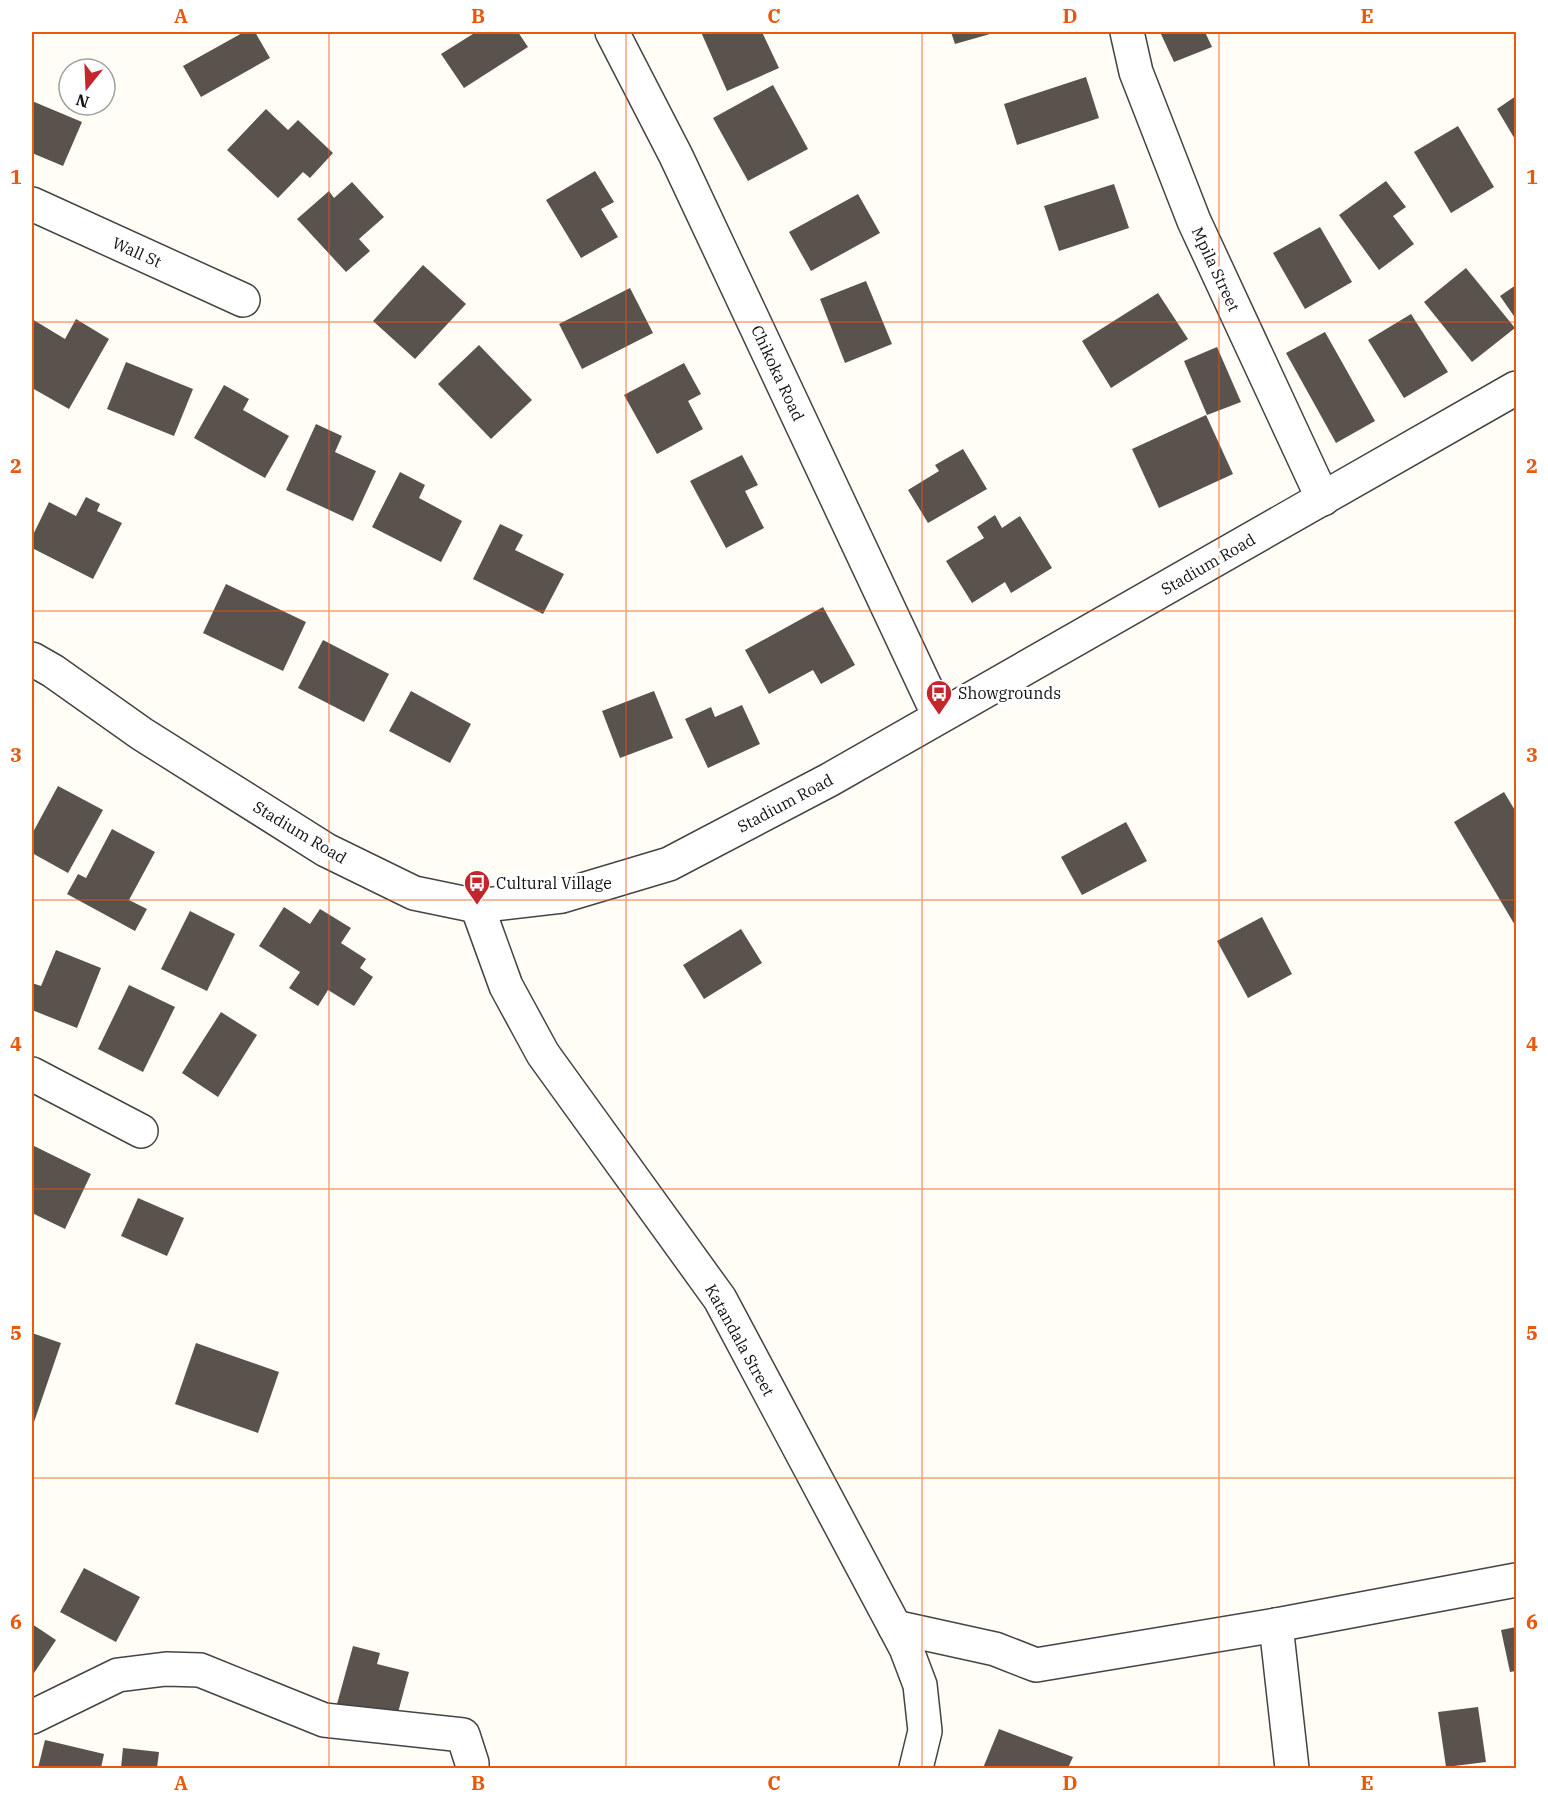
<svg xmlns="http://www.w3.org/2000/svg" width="1548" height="1800" font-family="'IBM Plex Serif',serif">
<rect width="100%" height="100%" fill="#fffdf5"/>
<!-- building -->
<g fill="#5a524d">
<polygon points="244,32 255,32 270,58 201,97 183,66"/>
<polygon points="476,32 518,32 528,47 464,88 441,54"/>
<polygon points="701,32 762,32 779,68 727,91"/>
<polygon points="951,32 997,32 955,44"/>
<polygon points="1160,32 1205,32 1212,47 1174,62"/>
<polygon points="1086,77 1099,118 1017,145 1004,104"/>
<polygon points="773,85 808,149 748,181 713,118"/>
<polygon points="1516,96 1516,141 1497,109"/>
<polygon points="32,101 82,122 63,166 32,153"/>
<polygon points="266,109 288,130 298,120 333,153 310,178 303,172 278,198 227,150"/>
<polygon points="1458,126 1494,187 1451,213 1414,152"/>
<polygon points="595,171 614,202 601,209 618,237 581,258 546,200"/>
<polygon points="1386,181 1406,207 1393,216 1414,244 1379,270 1339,215"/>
<polygon points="352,182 384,217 359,239 370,251 346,272 297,219 329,191 334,198"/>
<polygon points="1114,184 1129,228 1059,251 1044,206"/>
<polygon points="858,194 880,233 811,271 789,232"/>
<polygon points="1320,227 1352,282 1305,309 1273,253"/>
<polygon points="423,265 466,304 415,359 373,321"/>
<polygon points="1466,268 1515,328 1472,362 1424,302"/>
<polygon points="866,281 892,344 845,363 820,299"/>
<polygon points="1516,285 1516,319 1500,296"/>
<polygon points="630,288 653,333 582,369 559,324"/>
<polygon points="1158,293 1188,339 1111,388 1082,341"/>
<polygon points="1411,314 1448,372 1404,398 1368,340"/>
<polygon points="32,319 65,339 76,319 109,339 69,409 32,388"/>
<polygon points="1325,332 1375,421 1336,443 1286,353"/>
<polygon points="479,345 532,400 491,439 438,384"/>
<polygon points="1217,347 1241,402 1207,415 1184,361"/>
<polygon points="126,362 193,389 174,436 107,409"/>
<polygon points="684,363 701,394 688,401 703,429 657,454 624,395"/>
<polygon points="224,385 249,399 243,410 289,436 265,478 194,438"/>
<polygon points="1206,415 1233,474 1159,508 1132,449"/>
<polygon points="316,424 342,436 335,452 376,471 353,521 286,490"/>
<polygon points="963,449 987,489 928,523 908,490 939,471 935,465"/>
<polygon points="742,455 758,485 745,491 764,528 726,548 690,481"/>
<polygon points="400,472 425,485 419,498 462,521 441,562 372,527"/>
<polygon points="86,497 100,504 97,511 122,523 93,579 32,548 32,537 49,502 76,516"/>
<polygon points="995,515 1002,528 1020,516 1052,568 1011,593 1005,582 972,603 946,561 984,538 977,527"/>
<polygon points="500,524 523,535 515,550 564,574 543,614 473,579"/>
<polygon points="226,584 306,622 283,671 203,633"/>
<polygon points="823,607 855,665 821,684 813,670 769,694 745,650"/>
<polygon points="323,640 389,674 364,722 298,688"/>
<polygon points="411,691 471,724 450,763 389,731"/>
<polygon points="654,691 673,738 620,758 602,711"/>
<polygon points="742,705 760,744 708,768 685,719 711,707 715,717"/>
<polygon points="58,786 103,810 68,873 32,853 32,834"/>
<polygon points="1504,792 1516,812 1516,927 1454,822"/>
<polygon points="1126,822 1147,861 1082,895 1061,857"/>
<polygon points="112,829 155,852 129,900 147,909 135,931 67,894 78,874 86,878"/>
<polygon points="284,907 310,924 320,909 351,928 341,943 366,959 360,968 373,977 354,1006 328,990 318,1006 289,988 300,972 259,946"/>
<polygon points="190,911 235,934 207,991 161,969"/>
<polygon points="1262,917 1292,974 1248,998 1217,941"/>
<polygon points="741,929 762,963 704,999 683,965"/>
<polygon points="56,950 101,968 77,1028 32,1010 32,983 41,986"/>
<polygon points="129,985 175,1007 143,1072 98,1049"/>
<polygon points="221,1012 257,1035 218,1097 182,1073"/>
<polygon points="32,1145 91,1174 65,1229 32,1213"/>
<polygon points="138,1198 184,1218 167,1256 121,1236"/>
<polygon points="32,1333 61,1343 32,1428"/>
<polygon points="196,1343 279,1372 258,1433 175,1404"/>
<polygon points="84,1568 140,1597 116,1642 60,1612"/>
<polygon points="32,1624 56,1640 32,1676"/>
<polygon points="1516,1627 1516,1671 1510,1672 1501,1630"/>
<polygon points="353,1646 380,1653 377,1664 409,1672 396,1720 337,1704"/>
<polygon points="1478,1707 1486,1762 1446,1767 1438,1712"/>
<polygon points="999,1729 1073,1757 1068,1768 983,1768"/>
<polygon points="45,1740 104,1754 101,1768 38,1768"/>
<polygon points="123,1748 159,1752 157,1768 121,1768"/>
</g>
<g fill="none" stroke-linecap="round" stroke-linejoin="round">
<!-- minor casing -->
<g stroke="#444" stroke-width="36">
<g id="minor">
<polyline points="612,32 676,156 939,716"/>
<polyline points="1127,32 1136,72 1194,221 1323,499"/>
<polyline points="32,204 243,300"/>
<polyline points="32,659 53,671 142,734 326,850 414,893 477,906 562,896 669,864 829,780 1516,388"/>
<polyline points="477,906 506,986 543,1054 720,1299 906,1648 920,1685 925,1731 916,1768"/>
<polyline points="32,1074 141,1131"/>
<polyline points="1276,1625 1292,1768"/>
<polyline points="895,1627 995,1649 1036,1665 1276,1625 1516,1580"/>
<polyline points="32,1717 118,1675 166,1669 200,1670 324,1720 463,1735 472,1763 472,1768"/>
</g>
</g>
<!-- minor -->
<use href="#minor" stroke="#fff" stroke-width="33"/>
</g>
<!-- grid -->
<path fill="none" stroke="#e8590c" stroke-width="1.5" stroke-opacity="0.55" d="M 329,32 L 329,1768M 626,32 L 626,1768M 922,32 L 922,1768M 1219,32 L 1219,1768M 32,322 L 1516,322M 32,611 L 1516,611M 32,900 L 1516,900M 32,1189 L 1516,1189M 32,1478 L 1516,1478"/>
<!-- icons -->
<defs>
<g id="bus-pin" transform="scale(1.35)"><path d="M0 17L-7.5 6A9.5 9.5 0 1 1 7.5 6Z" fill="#c4262e" stroke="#fff"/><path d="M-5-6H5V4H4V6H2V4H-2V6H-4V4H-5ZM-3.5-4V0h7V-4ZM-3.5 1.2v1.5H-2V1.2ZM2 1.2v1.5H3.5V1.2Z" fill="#fff"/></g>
</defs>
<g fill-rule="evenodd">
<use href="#bus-pin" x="939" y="693"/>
<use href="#bus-pin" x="477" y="883"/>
</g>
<g text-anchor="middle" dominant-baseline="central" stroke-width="6" stroke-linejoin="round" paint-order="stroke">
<!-- street labels -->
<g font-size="16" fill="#111" stroke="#fff">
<text transform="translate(137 252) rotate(24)">Wall St</text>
<text transform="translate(1216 269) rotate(65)">Mpila Street</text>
<text transform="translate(778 373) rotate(65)">Chikoka Road</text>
<text transform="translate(1208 564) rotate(-30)">Stadium Road</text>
<text transform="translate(785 803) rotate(-28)">Stadium Road</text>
<text transform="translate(300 832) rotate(31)">Stadium Road</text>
<text transform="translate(740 1340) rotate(61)">Katandala Street</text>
</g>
<!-- poi labels -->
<g font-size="16" fill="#111" stroke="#fff" text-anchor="start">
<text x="958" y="693">Showgrounds</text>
<text x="496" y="883">Cultural Village</text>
</g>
</g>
<!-- border -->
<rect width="1548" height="1800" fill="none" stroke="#ffffff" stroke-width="66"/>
<!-- north arrow -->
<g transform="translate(87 87) rotate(198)"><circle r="28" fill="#ffffff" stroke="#a0a0a0" stroke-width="1.5"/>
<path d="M0-4.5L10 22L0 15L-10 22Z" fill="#c4262e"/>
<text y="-9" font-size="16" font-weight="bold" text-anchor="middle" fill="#111111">N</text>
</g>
<rect x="33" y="33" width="1482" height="1734" fill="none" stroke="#e8590c" stroke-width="2"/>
<g font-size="20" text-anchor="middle" font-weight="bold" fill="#e8590c">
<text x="181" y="23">A</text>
<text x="478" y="23">B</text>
<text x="774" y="23">C</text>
<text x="1070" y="23">D</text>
<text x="1367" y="23">E</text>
<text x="16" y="184">1</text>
<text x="1532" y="184">1</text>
<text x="16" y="473">2</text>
<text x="1532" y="473">2</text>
<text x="16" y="762">3</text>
<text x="1532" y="762">3</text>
<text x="16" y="1051">4</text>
<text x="1532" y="1051">4</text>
<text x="16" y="1340">5</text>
<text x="1532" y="1340">5</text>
<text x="16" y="1629">6</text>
<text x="1532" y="1629">6</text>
<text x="181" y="1790">A</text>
<text x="478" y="1790">B</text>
<text x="774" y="1790">C</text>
<text x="1070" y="1790">D</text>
<text x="1367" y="1790">E</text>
</g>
</svg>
